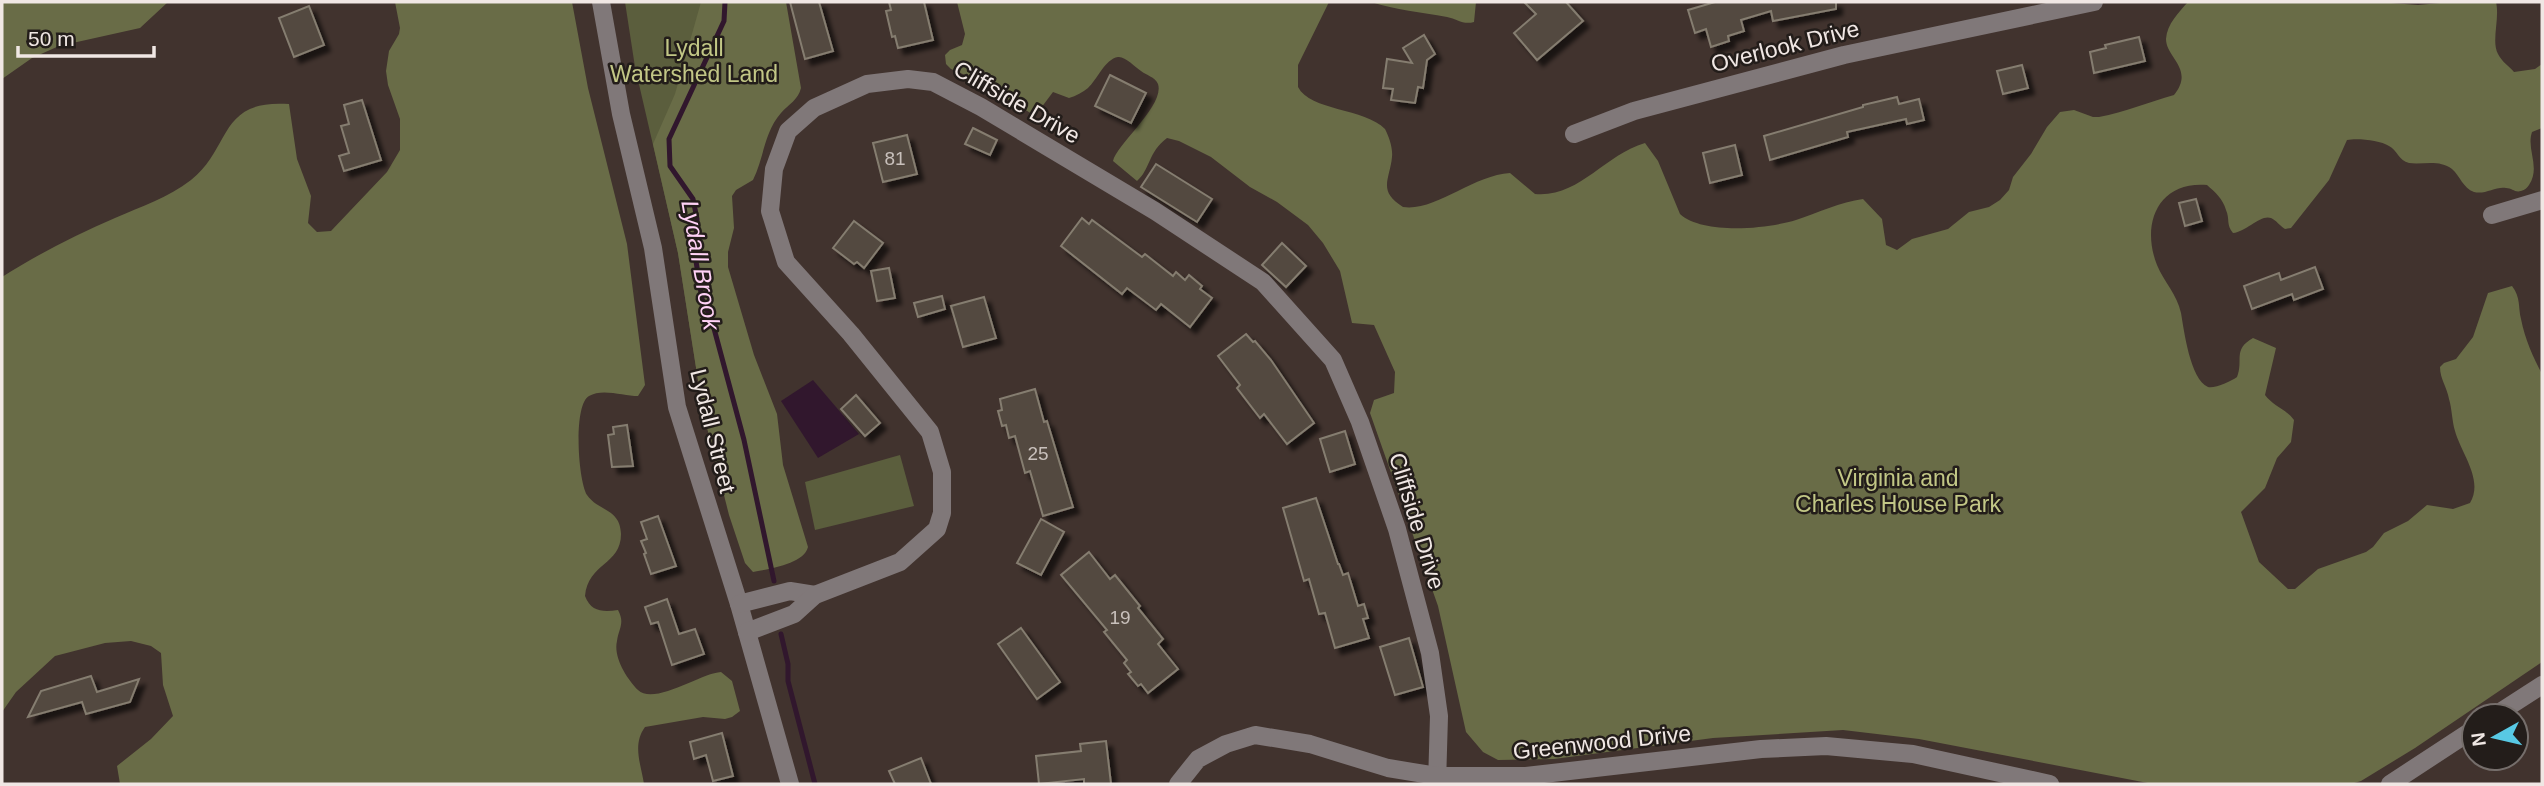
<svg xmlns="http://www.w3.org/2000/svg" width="2544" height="786" font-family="Helvetica,sans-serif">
<defs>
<filter id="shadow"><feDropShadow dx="6" dy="6" stdDeviation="2" flood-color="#0009"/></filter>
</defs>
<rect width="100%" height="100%" fill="#41332e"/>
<!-- green -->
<g fill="#5b5e3d">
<polygon points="625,2 772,2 714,119 703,412 678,253 635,67"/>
<polygon points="900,455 914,506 815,530 805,482"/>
</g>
<!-- forest -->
<g fill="#696c47">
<polygon points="2,2 168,2 140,28 59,46 32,58 2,79"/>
<path d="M 395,2 L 572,2 L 588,88 L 627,244 L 645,385 L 638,396 C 624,396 602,388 589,396 C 573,405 578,480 587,495 C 599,512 620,508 621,534 C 621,565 588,563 585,596 C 591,612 603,612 618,610 C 625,623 619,628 617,641 C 613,657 627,679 638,690 C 654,706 701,673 721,672 L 732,681 L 740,711 L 732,717 L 725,719 L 703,717 L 645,727 C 632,745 641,764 644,784 L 120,784 L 117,766 L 151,739 L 173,716 L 163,685 L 161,653 L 151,646 L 131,641 L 105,643 L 55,656 L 16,692 L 2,712 L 2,277 C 38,254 76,235 115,218 C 142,206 168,198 191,180 C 232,147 218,99 289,104 L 297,159 L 311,196 L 308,223 L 317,232 L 331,231 L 387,172 L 400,150 L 400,119 L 388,85 L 386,71 L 389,51 L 399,34 L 400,28 Z"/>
<path d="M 701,2 L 786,2 L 801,88 C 798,100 789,104 781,113 C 764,132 764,158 753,180 L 736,190 L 732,196 L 734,228 L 728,252 L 728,267 L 754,355 L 777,414 L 783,465 L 808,547 C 804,564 769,569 753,572 L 745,563 L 729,515 L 703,412 L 678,253 L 653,144 L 675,94 Z"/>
<path d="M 957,2 L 1329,2 L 1298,65 L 1298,87 C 1310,111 1365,108 1385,129 C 1389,137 1393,148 1392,157 C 1390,179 1377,191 1403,207 C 1435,212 1473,175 1510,173 L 1535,194 C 1579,198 1604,155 1645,143 L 1658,161 L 1680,214 C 1703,235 1767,229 1796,220 C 1817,213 1841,202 1863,199 L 1882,219 L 1886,245 L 1897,250 L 1912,239 L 1948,229 L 1969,212 L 1989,207 L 2000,200 L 2009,190 L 2013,177 L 2031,154 L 2047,127 L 2060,112 L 2074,110 L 2093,117 L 2099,117 C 2125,112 2149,102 2174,95 C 2195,69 2166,58 2166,39 C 2167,24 2179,12 2188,2 L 2378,2 L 2418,5 L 2451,2 L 2496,2 C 2500,19 2491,41 2498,54 C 2502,62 2509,66 2514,72 L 2535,69 L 2542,64 L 2542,128 L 2532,132 C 2526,150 2541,167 2529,185 C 2527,188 2525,190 2521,191 C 2515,193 2512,188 2506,188 C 2496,186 2485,195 2474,192 C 2463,188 2460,176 2452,169 C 2439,159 2423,165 2409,163 C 2399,161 2397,150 2389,146 C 2380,140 2357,138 2347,140 L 2329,180 L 2291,228 L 2285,229 C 2280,226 2276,220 2271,218 C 2261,214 2247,231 2233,233 C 2226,225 2230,219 2226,210 C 2223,199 2215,192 2207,185 C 2157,181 2141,225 2157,265 C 2164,282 2177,294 2181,313 C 2184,330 2190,379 2208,387 C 2214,389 2232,381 2237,377 C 2244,360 2232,350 2253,338 L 2276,348 L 2265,395 C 2273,406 2286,409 2294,420 L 2291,442 L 2277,458 L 2265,488 L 2241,512 L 2259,562 L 2288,589 L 2295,589 L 2318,569 L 2366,552 L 2373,547 L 2384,533 L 2408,521 L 2427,505 L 2453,509 L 2470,503 C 2484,480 2461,453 2455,431 C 2452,421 2452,409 2449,399 C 2447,387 2440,379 2440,367 L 2444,363 L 2456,359 L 2473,337 L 2488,293 L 2512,286 C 2521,298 2518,307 2521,319 C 2525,339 2533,357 2542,374 L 2542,662 L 2415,748 L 2361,781 L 2351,784 L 2153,784 L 1919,739 L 1843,730 L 1713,738 L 1554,759 L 1498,760 L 1483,752 L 1466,732 L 1438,606 L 1370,413 L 1374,400 L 1394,393 L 1395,372 L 1374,325 L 1352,323 L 1340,271 L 1323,243 L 1308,225 L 1277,202 L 1250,187 L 1211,157 L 1179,141 L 1167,138 C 1148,152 1150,170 1137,181 L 1113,161 C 1117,144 1165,105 1158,84 C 1155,77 1146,75 1141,71 C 1135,67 1125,56 1118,57 C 1105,59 1097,80 1088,88 C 1083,92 1076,96 1069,98 L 1053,92 L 1038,112 L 1032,114 L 979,81 L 951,69 L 946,64 L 945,55 L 950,50 L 962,45 L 965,34 Z"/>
<path d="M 1371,2 L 1476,2 L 1474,22 C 1463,25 1457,19 1447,17 C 1421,12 1396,10 1371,2 Z"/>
</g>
<!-- water -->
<polygon fill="#31172d" points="813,380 859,434 818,458 781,401"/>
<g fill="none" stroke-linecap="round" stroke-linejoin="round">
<!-- stream -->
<g stroke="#31172d" stroke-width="5">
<polyline points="725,2 724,21 669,139 670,166 693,199 697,219 695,255 702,299 712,321 744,440 774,581"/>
<polyline points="781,634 788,664 788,681 815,784"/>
</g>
</g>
<!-- building -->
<g fill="#524a3f" stroke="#857d70" stroke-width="2" filter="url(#shadow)">
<polygon points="790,2 819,2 833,51 805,59"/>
<polygon points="889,2 924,2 933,40 898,48 895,36 892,37 886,11 891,10"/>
<polygon points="1524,2 1566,2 1583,21 1537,60 1514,33 1536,14"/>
<polygon points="1715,2 1836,2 1836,9 1773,21 1771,11 1741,20 1744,31 1728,36 1729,41 1711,47 1706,29 1695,33 1688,10"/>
<polygon points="309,6 324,45 294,57 279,18"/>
<polygon points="1424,35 1435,54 1427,60 1423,88 1418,87 1415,103 1391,100 1393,89 1383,88 1387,59 1412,63 1403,48"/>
<polygon points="2139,37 2145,61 2094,73 2090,52 2106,48 2105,45"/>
<polygon points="2022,65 2028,88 2003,94 1997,71"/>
<polygon points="1110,75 1146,93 1131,123 1095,106"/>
<polygon points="1897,97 1899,104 1919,99 1924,120 1907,124 1906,119 1847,132 1848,137 1770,160 1764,136 1863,107 1863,105"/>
<polygon points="362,100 381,160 344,171 339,156 349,153 341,126 349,124 344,105"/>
<polygon points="973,128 997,140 990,155 965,144"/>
<polygon points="907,135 917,174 883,182 873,143"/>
<polygon points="1735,145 1742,175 1710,183 1703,153"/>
<polygon points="1156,164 1212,199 1197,222 1141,187"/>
<polygon points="2196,199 2202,221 2185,226 2179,203"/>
<polygon points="1082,218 1089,224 1092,220 1142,257 1145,254 1173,276 1176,272 1185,280 1189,275 1202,286 1200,289 1212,298 1190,327 1161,304 1156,310 1127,288 1122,294 1061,246"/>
<polygon points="854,221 883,243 864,268 857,262 854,264 833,248"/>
<polygon points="1282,243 1306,266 1286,287 1262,265"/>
<polygon points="2315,267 2323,289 2294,300 2292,294 2252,309 2244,286 2279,273 2281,280"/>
<polygon points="889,268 895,298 877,301 871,271"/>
<polygon points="942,296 945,309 918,317 914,303"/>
<polygon points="984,297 996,338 963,347 951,306"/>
<polygon points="1246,334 1253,342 1255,341 1271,360 1314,423 1287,444 1264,414 1260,418 1237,388 1240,385 1218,356"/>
<polygon points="1035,389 1044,422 1047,421 1073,507 1043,516 1030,471 1025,473 1015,436 1009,438 1006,425 1002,426 998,411 1002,410 1000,399"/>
<polygon points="856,395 880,423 865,436 841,409"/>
<polygon points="627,425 633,466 612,467 608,435 614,434 613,427"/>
<polygon points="1345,431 1355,464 1330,472 1320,439"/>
<polygon points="1316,498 1338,564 1339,564 1343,575 1348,573 1358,606 1364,604 1368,618 1363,619 1369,638 1335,648 1325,613 1319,614 1309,579 1304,581 1283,508"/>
<polygon points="658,516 676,566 651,574 644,554 646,553 641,541 647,539 641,522"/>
<polygon points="1041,519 1064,532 1041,575 1017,563"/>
<polygon points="1089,552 1110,579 1115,575 1140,606 1138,608 1163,639 1158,644 1178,669 1148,693 1141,684 1138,686 1128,674 1131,672 1124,663 1127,660 1104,632 1107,630 1061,575"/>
<polygon points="667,599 679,634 695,629 704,654 672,665 658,622 651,624 645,607"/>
<polygon points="1021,628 1060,682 1037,699 998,644"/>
<polygon points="1409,638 1423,687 1395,695 1380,647"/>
<polygon points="91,676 97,692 139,679 130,702 86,714 82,702 28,717 41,691"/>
<polygon points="722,733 733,776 713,781 706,755 694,759 690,742"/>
<polygon points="1106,741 1111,784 1084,784 1084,779 1039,784 1036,756 1081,751 1080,744"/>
<polygon points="921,758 931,784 895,784 889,771"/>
</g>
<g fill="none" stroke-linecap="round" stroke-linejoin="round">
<!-- minor -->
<g stroke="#807879" stroke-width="18">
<polyline points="601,2 621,114 653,248 677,407 739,604 790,784"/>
<polyline points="1574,134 1634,111 1844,55 2094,2"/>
<polyline points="2492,215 2542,200"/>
<polyline points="739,604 790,591 815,595"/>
<polyline points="747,632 794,614 815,595 900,562 937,529 942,513 942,472 930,432 851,334 786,262 770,211 774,169 788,131 814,108 867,84 908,79 933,82 981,107 1155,211 1263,282 1333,360 1360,422 1397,529 1430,653 1439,716 1437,784"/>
<polyline points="2494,716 2542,685"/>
<polyline points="1178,784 1198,759 1226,744 1255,735 1310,744 1388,768 1437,776 1526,776 1761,749 1826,746 1913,754 2050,784"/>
<polyline points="2390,784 2474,729"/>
</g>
</g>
<g text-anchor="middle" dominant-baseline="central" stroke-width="5" stroke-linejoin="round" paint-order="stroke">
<!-- number labels -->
<g font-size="19" fill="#c8c0bb">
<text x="895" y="158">81</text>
<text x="1038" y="453">25</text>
<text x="1120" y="617">19</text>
</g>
<!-- street labels -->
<g font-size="23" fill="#f0e7e4" stroke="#231d1a">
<text transform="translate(1785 46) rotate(-14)">Overlook Drive</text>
<text transform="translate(1017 102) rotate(30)">Cliffside Drive</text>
<text transform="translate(713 431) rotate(76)">Lydall Street</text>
<text transform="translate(1417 521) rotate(73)">Cliffside Drive</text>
<text transform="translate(1602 742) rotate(-6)">Greenwood Drive</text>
</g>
<!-- park labels -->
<g font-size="23" fill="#c2c786" stroke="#231d1a">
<text x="694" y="48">Lydall<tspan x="694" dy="26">Watershed Land</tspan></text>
<text x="1898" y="478">Virginia and<tspan x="1898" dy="26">Charles House Park</tspan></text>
</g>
<!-- water labels -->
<g font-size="24" font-style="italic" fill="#ffd2f6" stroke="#231d1a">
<text transform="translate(701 265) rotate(80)">Lydall Brook</text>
</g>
</g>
<!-- border -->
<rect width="2544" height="786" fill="none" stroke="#f0e7e4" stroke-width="7"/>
<!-- north arrow -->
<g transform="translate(2495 737) rotate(262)"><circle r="33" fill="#231d1a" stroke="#756e6b" stroke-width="2"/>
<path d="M0-5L12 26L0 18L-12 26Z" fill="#58c9e4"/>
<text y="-10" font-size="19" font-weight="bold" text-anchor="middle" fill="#f0e7e4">N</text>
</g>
<!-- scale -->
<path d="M18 46v10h136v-10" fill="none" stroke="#f0e7e4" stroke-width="3.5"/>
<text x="28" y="46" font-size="21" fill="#f0e7e4" stroke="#231d1a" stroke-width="5" paint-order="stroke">50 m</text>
</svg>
